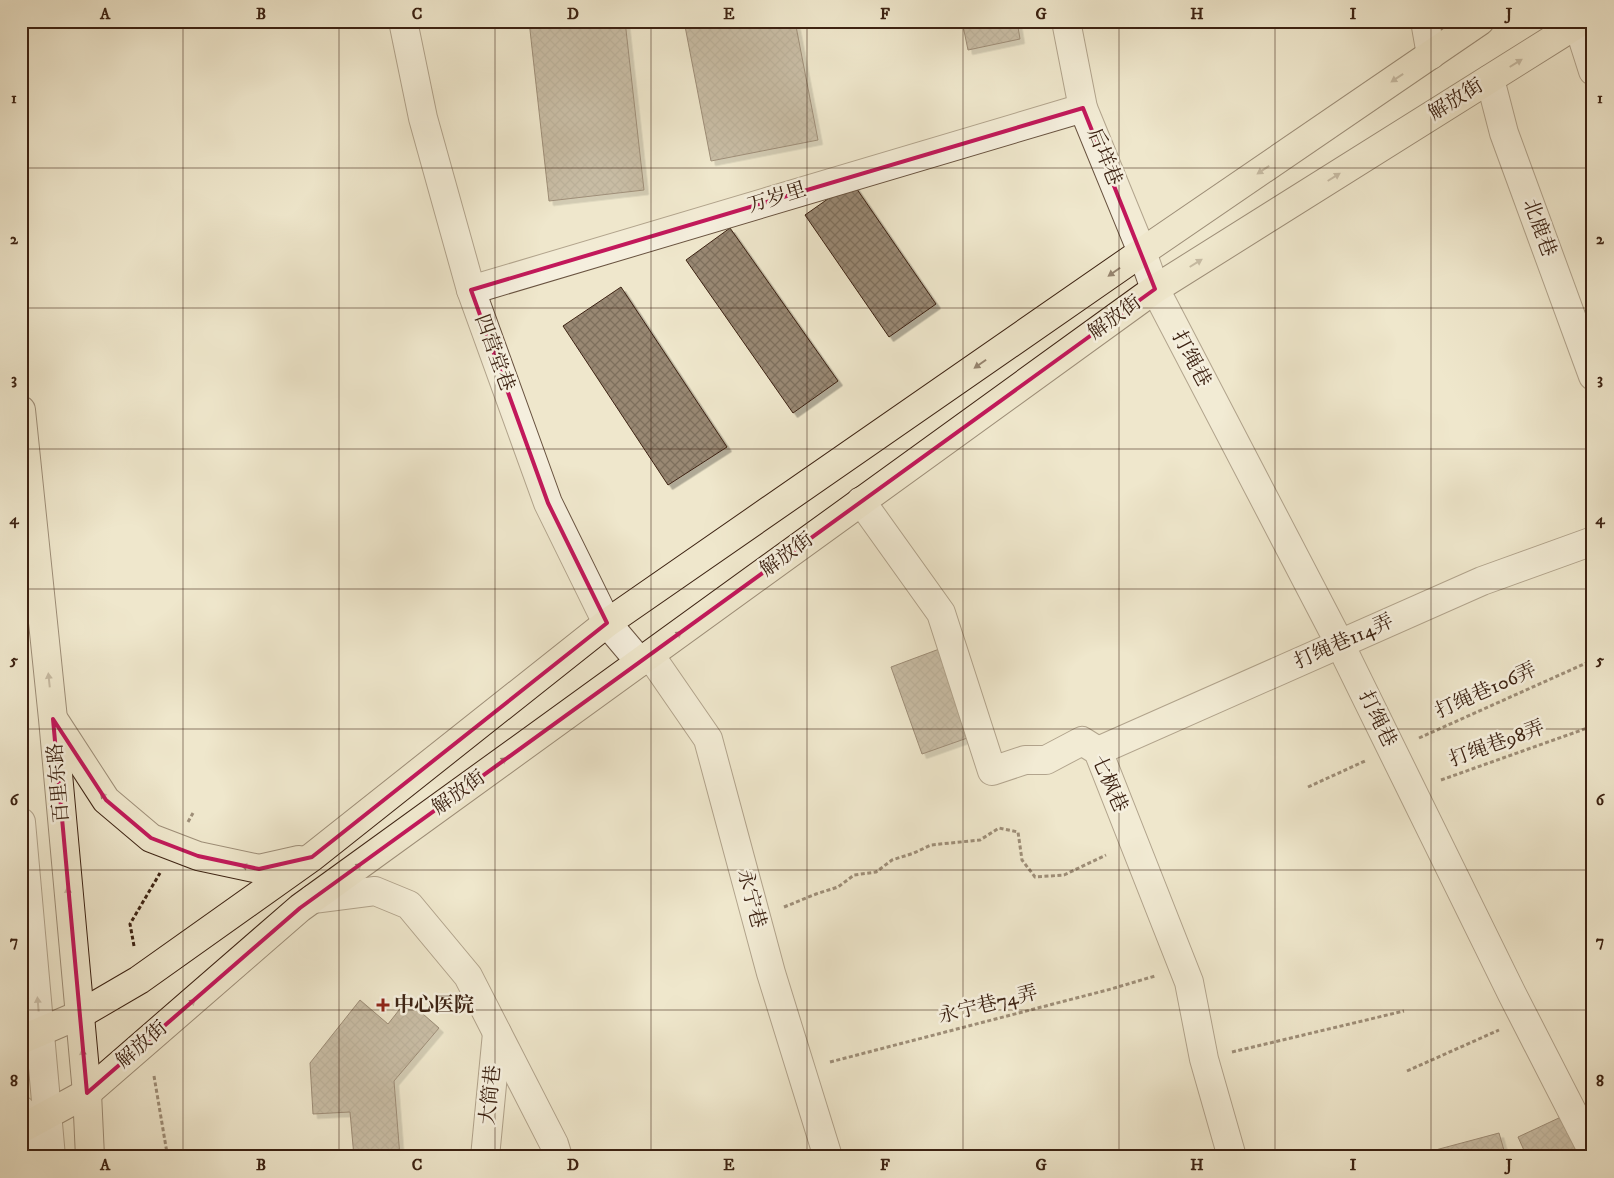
<svg xmlns="http://www.w3.org/2000/svg" width="1614" height="1178" font-family="'IM FELL DW Pica','Noto Serif SC',serif">
<defs>
<pattern id="building-cross-hatch" width="8" height="8" patternUnits="userSpaceOnUse" patternTransform="scale(1.25)"><rect width="8" height="8" fill="#998873"/><path d="M0 0l8 8M0 8l8-8" fill="none" stroke="#7e6f5d"/></pattern>
<filter id="shadow"><feDropShadow dx="4.5" dy="4.5" stdDeviation="0" flood-color="#0004"/></filter>
</defs>
<rect width="100%" height="100%" fill="#efe7cc"/>
<filter id="stains"><feTurbulence type="fractalNoise" baseFrequency=".004" numOctaves="4"/><feColorMatrix values="0 0 0 0 .2 0 0 0 0 .09 0 0 0 0 .02 0 0 0 .5 -.17"/></filter>
<radialGradient id="worn" r=".72"><stop offset=".6" stop-color="#630" stop-opacity="0"/><stop offset="1" stop-color="#630" stop-opacity=".3"/></radialGradient>
<!-- building -->
<g fill="url(#building-cross-hatch)" stroke="#3c2212" filter="url(#shadow)">
<polygon points="529,21 625,21 644,190 549,201"/>
<polygon points="684,21 795,21 818,140 711,161"/>
<polygon points="962,21 1017,21 1020,39 968,50"/>
<polygon points="852,182 936,304 889,337 805,215"/>
<polygon points="730,228 838,381 793,413 686,260"/>
<polygon points="621,287 727,447 668,485 563,326"/>
<polygon points="942,648 973,736 922,754 891,667"/>
<polygon points="360,1000 388,1024 407,1000 439,1028 394,1081 400,1157 354,1157 350,1112 313,1114 310,1063"/>
<polygon points="1561,1117 1579,1157 1527,1157 1518,1137"/>
<polygon points="1499,1133 1506,1157 1430,1157 1428,1152"/>
</g>
<g fill="none" stroke-linecap="round" stroke-linejoin="round">
<!-- minor casing -->
<g stroke="#695340" stroke-width="30">
<g id="minor">
<polyline points="403,21 423,118 471,290 548,503 607,623 640,662"/>
<polyline points="1066,21 1083,108 1142,252 1155,289 1340,644 1512,994 1593,1152"/>
<polyline points="1425,21 1431,55"/>
<polyline points="1578,24 1593,71"/>
<polyline points="1490,79 1504,133 1593,376"/>
<polyline points="471,290 1083,108"/>
<polyline points="861,501 941,613 992,771 1025,760 1046,760 1082,741 1098,751 1189,982 1204,1059 1232,1157"/>
<polyline points="650,655 708,739 771,973 828,1157"/>
<polyline points="1098,751 1482,581 1593,541"/>
<polyline points="21,822 51,1157"/>
<polyline points="313,899 375,891 409,905 468,976 554,1144 558,1157"/>
<polyline points="21,1110 25,1157"/>
<polyline points="485,1157 497,1033"/>
</g>
</g>
<!-- major casing -->
<g stroke="#3c2212" stroke-width="30">
<g id="major">
<polyline points="21,410 53,719 87,1093 90,1157"/>
<polyline points="56,723 106,800 151,838 198,856 259,869 299,860"/>
<polyline points="21,1040 79,1015 139,980 312,857 607,623 1142,252 1480,21"/>
<polyline points="21,1129 87,1093 300,908 1155,289 1582,21"/>
</g>
</g>
<!-- path -->
<g stroke="#3c2212" stroke-width="3" stroke-dasharray="4 2.5" stroke-linecap="butt">
<polyline points="1419,738 1593,660"/>
<polyline points="1441,780 1593,726"/>
<polyline points="1308,787 1365,761"/>
<polyline points="188,822 193,813"/>
<polyline points="784,907 816,894 838,887 854,875 876,872 892,860 914,853 931,845 980,840 999,828 1018,832 1022,860 1035,877 1064,875 1106,855"/>
<polyline points="134,946 130,924 160,873"/>
<polyline points="1232,1052 1404,1011"/>
<polyline points="830,1062 1111,989 1155,976"/>
<polyline points="1407,1071 1499,1030"/>
<polyline points="154,1076 167,1153 157,1157"/>
</g>
<!-- minor -->
<use href="#minor" stroke="#f5efde" stroke-width="28"/>
<!-- major -->
<use href="#major" stroke="#efe7cc" stroke-width="28"/>
</g>
<!-- one-way arrows -->
<defs><path id="oneway-solid" d="M-6-.8H1V-3.2L6.5 0L1 3.2V.8H-6Z" transform="scale(1.25)"/></defs>
<g fill="#96846f">
<use href="#oneway-solid" transform="translate(1516 63) rotate(-32)"/>
<use href="#oneway-solid" transform="translate(1397 78) rotate(146)"/>
<use href="#oneway-solid" transform="translate(1263 170) rotate(146)"/>
<use href="#oneway-solid" transform="translate(1334 177) rotate(-32)"/>
<use href="#oneway-solid" transform="translate(1196 263) rotate(-32)"/>
<use href="#oneway-solid" transform="translate(1114 272) rotate(145)"/>
<use href="#oneway-solid" transform="translate(980 364) rotate(145)"/>
<use href="#oneway-solid" transform="translate(676 636) rotate(-36)"/>
<use href="#oneway-solid" transform="translate(49 680) rotate(-96)"/>
<use href="#oneway-solid" transform="translate(501 762) rotate(-36)"/>
<use href="#oneway-solid" transform="translate(105 798) rotate(-129)"/>
<use href="#oneway-solid" transform="translate(248 867) rotate(-167)"/>
<use href="#oneway-solid" transform="translate(356 868) rotate(-36)"/>
<use href="#oneway-solid" transform="translate(68 894) rotate(-95)"/>
<use href="#oneway-solid" transform="translate(190 1004) rotate(-41)"/>
<use href="#oneway-solid" transform="translate(83 1056) rotate(-96)"/>
</g>
<use fill="#a29382" href="#oneway-solid" transform="translate(38 1004) rotate(-95)"/>
<!-- marked area -->
<path d="M0 0H1614V1178H0ZM 1083,108 L 1155,289 L 300,908 L 87,1093 L 53,719 L 106,800 L 151,838 L 198,856 L 259,869 L 312,857 L 607,623 L 548,503 L 471,290 Z" fill="#efe7cc" fill-opacity=".55" fill-rule="evenodd"/>
<path fill="none" stroke="#c2185b" stroke-width="4" stroke-linejoin="round" d="M 1083,108 L 1155,289 L 300,908 L 87,1093 L 53,719 L 106,800 L 151,838 L 198,856 L 259,869 L 312,857 L 607,623 L 548,503 L 471,290 Z"/>
<!-- grid -->
<path fill="none" stroke="#3c2212" stroke-width="1" stroke-opacity="0.55" d="M 183,21 L 183,1157M 339,21 L 339,1157M 495,21 L 495,1157M 651,21 L 651,1157M 807,21 L 807,1157M 963,21 L 963,1157M 1119,21 L 1119,1157M 1275,21 L 1275,1157M 1431,21 L 1431,1157M 21,168 L 1593,168M 21,308 L 1593,308M 21,449 L 1593,449M 21,589 L 1593,589M 21,729 L 1593,729M 21,870 L 1593,870M 21,1010 L 1593,1010"/>
<!-- markers -->
<path fill="#8f2418" stroke="#f5efde" stroke-width="2" d="M380.5 997.5h5v5h5v5h-5v5h-5v-5h-5v-5h5z"/>
<g text-anchor="middle" dominant-baseline="central" stroke-width="5" stroke-linejoin="round" paint-order="stroke">
<!-- street labels -->
<g font-size="20" fill="#3c2212" stroke="#f5efde">
<text transform="translate(1456 100) rotate(-32)">解放街</text>
<text transform="translate(1104 157) rotate(68)">后垟巷</text>
<text transform="translate(777 198) rotate(-17)">万岁里</text>
<text transform="translate(1539 228) rotate(70)">北鹿巷</text>
<text transform="translate(1115 318) rotate(-36)">解放街</text>
<text transform="translate(494 353) rotate(70)">四营堂巷</text>
<text transform="translate(1191 359) rotate(62)">打绳巷</text>
<text transform="translate(787 555) rotate(-36)">解放街</text>
<text transform="translate(1344 642) rotate(-24)">打绳巷114弄</text>
<text transform="translate(1486 691) rotate(-24)">打绳巷106弄</text>
<text transform="translate(1377 719) rotate(64)">打绳巷</text>
<text transform="translate(1497 744) rotate(-20)">打绳巷98弄</text>
<text transform="translate(59 783) rotate(-95)">百里东路</text>
<text transform="translate(1109 784) rotate(66)">七枫巷</text>
<text transform="translate(459 793) rotate(-36)">解放街</text>
<text transform="translate(751 899) rotate(75)">永宁巷</text>
<text transform="translate(988 1005) rotate(-14)">永宁巷74弄</text>
<text transform="translate(142 1045) rotate(-41)">解放街</text>
<text transform="translate(491 1095) rotate(-84)">大简巷</text>
</g>
<!-- poi labels -->
<g font-size="20" font-weight="bold" fill="#3c2212" stroke="#f5efde" text-anchor="start">
<text x="394" y="1005">中心医院</text>
</g>
</g>
<!-- margin -->
<rect width="1614" height="1178" fill="none" stroke="#efe7cc" stroke-width="55"/>
<rect x="28" y="28" width="1558" height="1122" fill="none" stroke="#3c2212" stroke-width="2"/>
<g font-size="16" text-anchor="middle" font-weight="bold" fill="#3c2212">
<text x="105" y="19">A</text>
<text x="261" y="19">B</text>
<text x="417" y="19">C</text>
<text x="573" y="19">D</text>
<text x="729" y="19">E</text>
<text x="885" y="19">F</text>
<text x="1041" y="19">G</text>
<text x="1197" y="19">H</text>
<text x="1353" y="19">I</text>
<text x="1509" y="19">J</text>
<text x="14" y="103">1</text>
<text x="1600" y="103">1</text>
<text x="14" y="244">2</text>
<text x="1600" y="244">2</text>
<text x="14" y="384">3</text>
<text x="1600" y="384">3</text>
<text x="14" y="524">4</text>
<text x="1600" y="524">4</text>
<text x="14" y="665">5</text>
<text x="1600" y="665">5</text>
<text x="14" y="805">6</text>
<text x="1600" y="805">6</text>
<text x="14" y="946">7</text>
<text x="1600" y="946">7</text>
<text x="14" y="1086">8</text>
<text x="1600" y="1086">8</text>
<text x="105" y="1170">A</text>
<text x="261" y="1170">B</text>
<text x="417" y="1170">C</text>
<text x="573" y="1170">D</text>
<text x="729" y="1170">E</text>
<text x="885" y="1170">F</text>
<text x="1041" y="1170">G</text>
<text x="1197" y="1170">H</text>
<text x="1353" y="1170">I</text>
<text x="1509" y="1170">J</text>
</g>
<rect width="100%" height="100%" filter="url(#stains)"/>
<rect width="100%" height="100%" fill="url(#worn)"/>
</svg>
